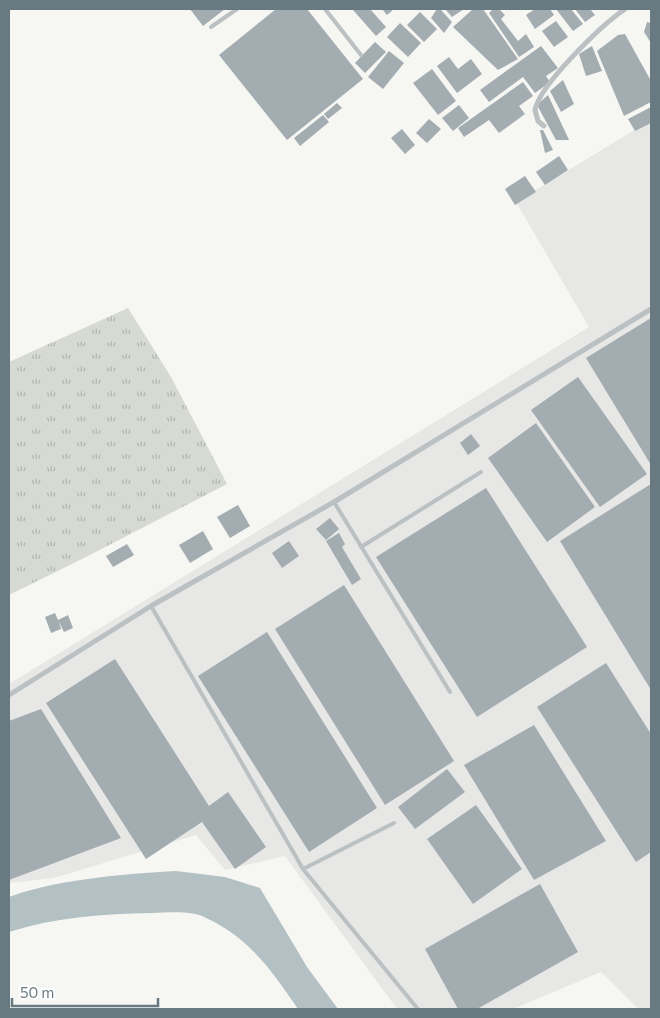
<svg xmlns="http://www.w3.org/2000/svg" width="660" height="1018" font-family="Commissioner,sans-serif">
<defs>
<pattern id="grass-tufts" width="24" height="20" patternUnits="userSpaceOnUse" patternTransform="scale(1.25)"><rect width="24" height="20" fill="#d6dad3"/><path d="M3 7l-1-3M5 7V3M7 7l1-3M15 17l-1-3M17 17v-4M19 17l1-3" fill="none" stroke="#b1b6b1"/></pattern>
</defs>
<rect width="100%" height="100%" fill="#f6f6f3"/>
<!-- built -->
<polygon fill="#e7e7e6" points="651,120 651,1009 638,1009 601,972 513,1009 397,1009 285,856 225,870 196,835 54,878 9,883 9,684 589,327 516,202"/>
<!-- grass -->
<polygon fill="url(#grass-tufts)" points="128,308 171,377 227,484 86,557 9,595 9,362"/>
<!-- water -->
<path fill="#b4c1c4" d="M 176,871 L 225,877 L 260,888 L 307,967 L 338,1009 L 298,1009 C 272,971 249,937 204,917 C 188,910 169,913 152,913 C 103,914 56,917 9,932 L 9,897 C 58,879 124,874 176,871 Z"/>
<!-- building -->
<g fill="#a3acb0">
<polygon points="190,9 225,9 203,26"/>
<polygon points="276,9 307,9 363,79 287,140 219,55"/>
<polygon points="355,9 370,9 386,27 376,36 353,10"/>
<polygon points="382,9 394,9 387,15"/>
<polygon points="437,9 440,9 452,22 444,33 431,18"/>
<polygon points="445,9 464,9 452,17"/>
<polygon points="473,9 483,9 518,59 498,70 453,27"/>
<polygon points="493,9 499,9 505,15 501,19 518,41 526,34 534,47 519,57 489,13"/>
<polygon points="535,9 550,9 554,15 535,29 526,15"/>
<polygon points="556,9 571,9 583,24 573,31"/>
<polygon points="575,9 590,9 595,15 585,22"/>
<polygon points="420,12 437,29 424,42 407,25"/>
<polygon points="556,21 568,37 554,47 542,31"/>
<polygon points="647,22 651,23 651,43 644,32"/>
<polygon points="400,23 421,43 408,57 387,37"/>
<polygon points="625,34 651,81 651,102 624,116 597,51 618,35"/>
<polygon points="375,42 386,52 365,73 355,63"/>
<polygon points="541,46 558,68 546,76 550,82 535,93 523,77 489,102 480,90"/>
<polygon points="592,46 602,71 586,76 579,54"/>
<polygon points="389,51 404,63 383,89 368,77"/>
<polygon points="449,57 458,69 471,59 482,74 457,93 437,66"/>
<polygon points="432,69 456,101 438,115 413,83"/>
<polygon points="563,80 574,104 561,112 550,91"/>
<polygon points="523,82 533,96 519,106 525,114 499,133 489,120 464,137 458,128"/>
<polygon points="548,95 569,140 556,140 537,105"/>
<polygon points="337,103 342,108 328,119 324,114"/>
<polygon points="459,105 469,118 453,131 442,118"/>
<polygon points="651,107 651,123 635,131 628,119"/>
<polygon points="323,115 329,122 300,146 294,138"/>
<polygon points="429,119 441,129 427,143 416,133"/>
<polygon points="402,129 415,145 405,154 391,138"/>
<polygon points="540,130 543,130 553,150 545,153"/>
<polygon points="559,156 568,170 545,185 536,172"/>
<polygon points="525,176 536,192 515,205 505,189"/>
<polygon points="651,318 651,465 586,358"/>
<polygon points="578,377 647,474 600,507 531,410"/>
<polygon points="536,423 595,507 547,542 488,458"/>
<polygon points="471,434 480,446 468,455 460,443"/>
<polygon points="651,484 651,690 560,541"/>
<polygon points="486,488 587,647 477,717 376,557"/>
<polygon points="238,505 250,526 230,538 217,517"/>
<polygon points="330,518 339,529 326,540 316,529"/>
<polygon points="203,531 213,549 190,563 179,545"/>
<polygon points="339,533 345,544 342,547 361,579 352,585 326,541"/>
<polygon points="289,541 299,556 282,568 272,553"/>
<polygon points="127,544 134,555 113,567 106,556"/>
<polygon points="344,585 454,761 385,805 275,629"/>
<polygon points="55,613 58,620 68,615 73,628 64,632 59,622 61,629 51,633 45,617"/>
<polygon points="267,632 377,808 309,852 198,676"/>
<polygon points="115,659 209,806 228,792 266,847 235,869 202,822 146,859 46,703"/>
<polygon points="606,663 651,734 651,852 636,862 537,707"/>
<polygon points="41,709 121,838 9,880 9,721"/>
<polygon points="534,725 606,841 534,880 464,765"/>
<polygon points="447,769 465,792 415,829 398,807"/>
<polygon points="476,805 522,869 473,904 427,839"/>
<polygon points="540,884 578,952 477,1009 458,1009 425,949"/>
</g>
<g fill="none" stroke-linecap="round" stroke-linejoin="round">
<!-- service -->
<g stroke="#bbc0c3" stroke-width="4">
<polyline points="325,9 361,55"/>
<polyline points="211,27 237,9"/>
<polyline points="334,502 450,692"/>
<polyline points="361,547 481,472"/>
<polyline points="151,606 303,869 417,1008"/>
<polyline points="303,869 394,823"/>
</g>
<!-- minor -->
<g stroke="#bbc0c3" stroke-width="5">
<path d="M 544,126 L 538,121 L 535,110 C 540,84 603,24 625,9"/>
<polyline points="9,695 151,606 334,502 651,309"/>
</g>
</g>
<!-- border -->
<rect width="660" height="1018" fill="none" stroke="#687981" stroke-width="20"/>
<!-- scale -->
<path d="M12 998v8h146v-8" fill="none" stroke="#687981" stroke-width="2.5"/>
<text x="20" y="998" font-size="15" fill="#687981" stroke="#ffffff" stroke-width="4" paint-order="stroke">50 m</text>
</svg>
